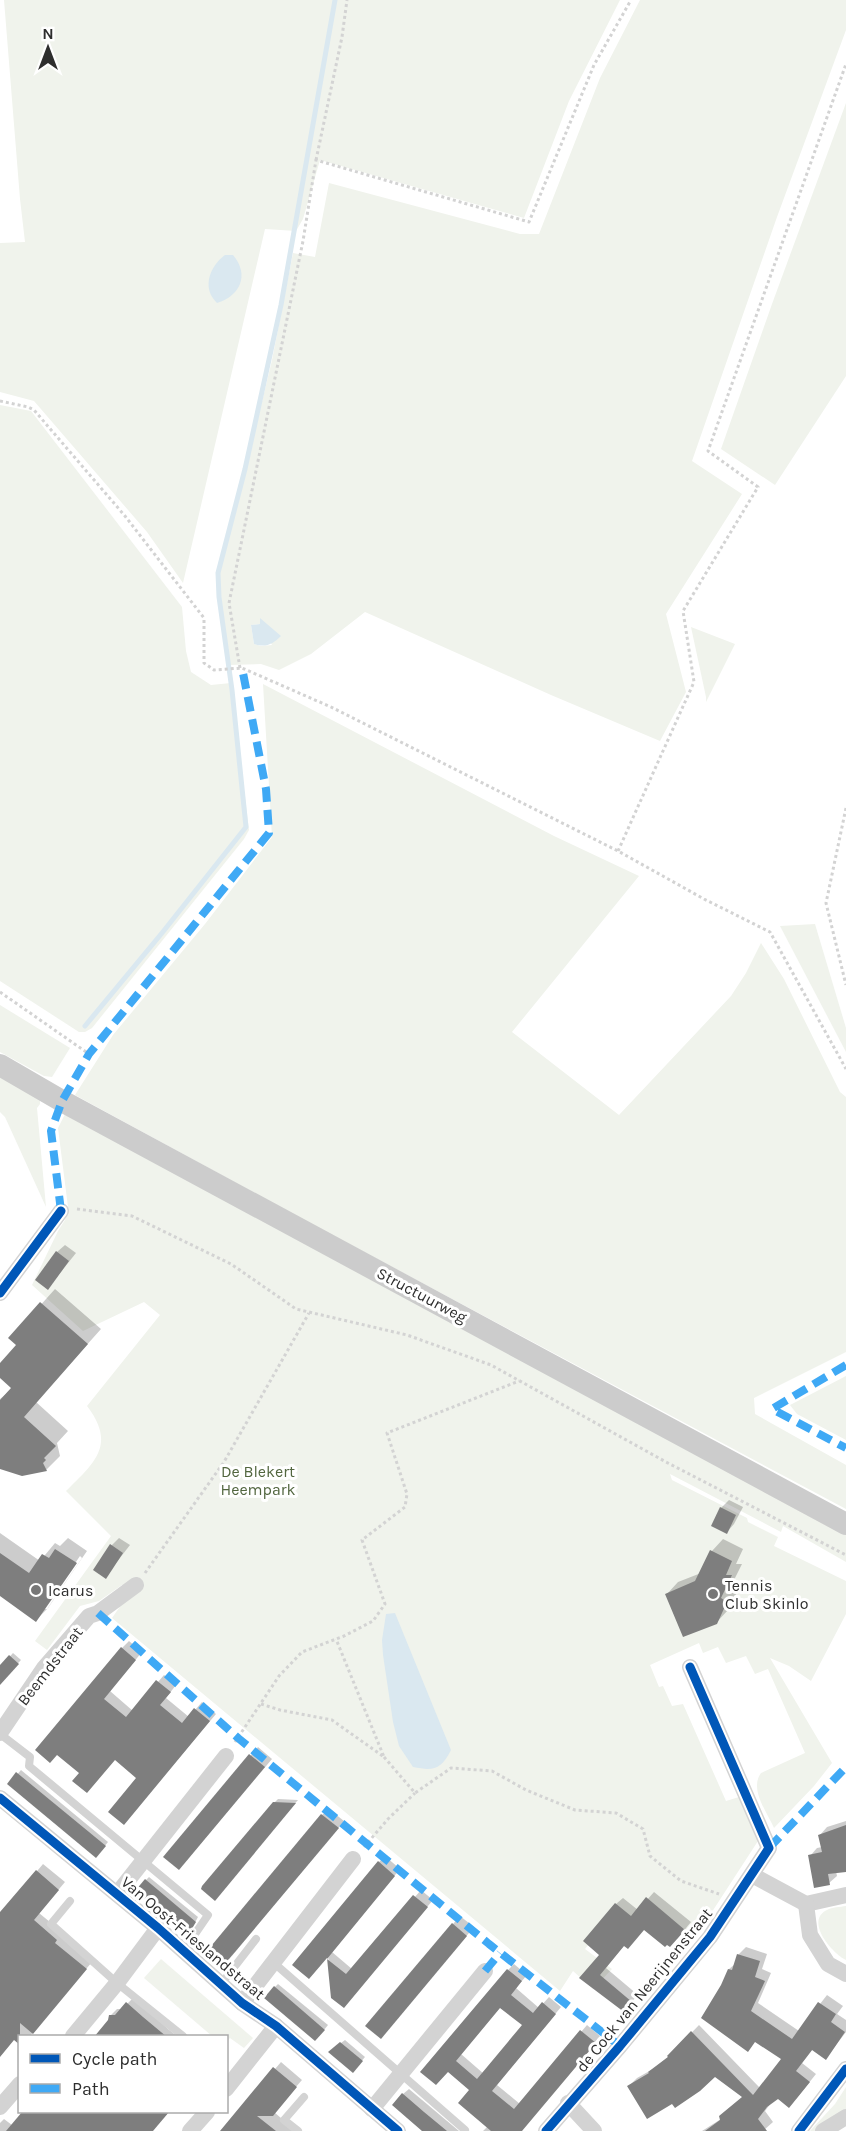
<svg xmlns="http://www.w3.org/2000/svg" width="846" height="2131" font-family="Karla,sans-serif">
<rect width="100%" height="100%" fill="#fff"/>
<!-- green -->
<g fill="#f0f3ec" fill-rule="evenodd">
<polygon points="4,0 620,0 569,101 524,218 320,160 303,219 296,231 265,229 183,583 147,532 34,401 0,392 0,243 25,242 20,199"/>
<path d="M 640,0 L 846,0 L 846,30 L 777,217 L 692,461 L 742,494 L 666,614 L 686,692 L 660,741 L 551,695 L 365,612 L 311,654 L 279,670 L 261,664 L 228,665 L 218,575 L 245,473 L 272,360 L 293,253 L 315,257 L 329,183 L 520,234 L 539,234 L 600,78 ZM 260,624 L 272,645 L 261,646 L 254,644 L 251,625 Z"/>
<polygon points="846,103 846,376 775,485 721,449 772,304"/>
<polygon points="0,405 31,411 182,607 186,651 191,672 211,685 231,683 249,830 244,839 92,1028 85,1032 79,1032 0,981"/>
<polygon points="691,627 735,644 706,702 706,697"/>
<polygon points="263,684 554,836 639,876 512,1032 619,1115 731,996 746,973 761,943 784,979 840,1092 846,1097 846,1352 754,1398 755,1414 846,1465 846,1509 306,1221 75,1095 113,1035 205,924 272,837"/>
<polygon points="815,924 846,1028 846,1052 780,926"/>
<polygon points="0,1005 70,1048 52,1077 44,1076 0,1052"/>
<polygon points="0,1076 40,1099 40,1104 37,1108 46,1207 5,1117 0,1112"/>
<path d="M 65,1114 L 846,1534 L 846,1562 L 783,1526 L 781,1532 L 670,1474 L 672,1480 L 747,1518 L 748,1522 L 778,1537 L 774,1546 L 846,1581 L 846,1614 L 811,1681 L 789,1666 L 770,1658 L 832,1763 L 814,1786 L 774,1828 C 767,1812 749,1789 761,1773 L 805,1753 L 768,1669 L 755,1674 L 746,1656 L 726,1663 L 718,1647 L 703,1653 L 699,1643 L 650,1665 L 659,1687 L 663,1686 L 672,1706 L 683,1704 L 726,1801 L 739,1797 L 758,1841 L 695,1938 L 659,1911 L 644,1930 L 618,1908 L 585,1949 L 612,1969 L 593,1989 L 573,1971 L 560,1991 L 112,1618 L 135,1585 L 122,1585 L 99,1601 L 80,1606 L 47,1650 L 35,1641 L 111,1536 L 66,1491 C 94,1463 117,1445 87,1406 L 160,1315 L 144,1302 L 83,1331 L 32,1285 L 58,1231 L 65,1220 L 68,1207 L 58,1128 Z"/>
<polygon points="846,1376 846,1440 797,1414 790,1405"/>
<path d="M 846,1906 L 846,1960 C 833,1954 804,1921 827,1910 C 832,1907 840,1907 846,1906 Z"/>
<polygon points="161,1959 253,2038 244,2048 230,2038 227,2041 226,2036 212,2036 144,1978"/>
<polygon points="846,2087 846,2112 816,2131 810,2131 835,2104"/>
</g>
<!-- water -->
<g fill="#dae8f0">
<path d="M 225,255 L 233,255 C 250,275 240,296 217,303 C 201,288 210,266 225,255 Z"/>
<path d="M 260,618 L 281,636 C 273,644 266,648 254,644 L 251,625 L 260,624 Z"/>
<path d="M 395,1613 L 451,1750 C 441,1770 433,1771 413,1767 L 399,1746 L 393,1722 L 383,1655 L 382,1640 L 386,1614 Z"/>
</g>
<!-- shadow -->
<g fill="#0003" fill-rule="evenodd">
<polygon points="65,1245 76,1253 48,1288 57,1252"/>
<polygon points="55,1289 101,1329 36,1402 68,1431 57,1443 60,1456 46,1470 0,1469 0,1399 13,1388 0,1376 0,1365 18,1345 11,1338"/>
<polygon points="729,1500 743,1507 734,1524 727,1532 721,1508"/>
<path d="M 0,1533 L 40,1561 L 55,1543 L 60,1546 L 68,1538 L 87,1551 L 48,1608 L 36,1620 L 0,1595 ZM 80,1556 L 82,1558 L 47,1609 L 44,1609 Z"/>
<polygon points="119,1538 130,1545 105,1577 112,1545"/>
<polygon points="723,1539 743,1549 736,1564 742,1564 731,1586 738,1590 728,1610 716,1623 667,1594 678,1582 701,1573 712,1551"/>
<polygon points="129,1641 142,1652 110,1691 133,1711 164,1675 176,1685 166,1698 189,1717 202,1702 216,1714 130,1816 138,1778 115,1758 81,1773 58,1754 122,1648"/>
<polygon points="13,1653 21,1660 10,1672 2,1665"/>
<polygon points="258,1747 272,1759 186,1861 165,1857"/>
<polygon points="21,1770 108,1842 99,1853 9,1784"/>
<polygon points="278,1799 298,1800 218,1895 274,1803"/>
<polygon points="329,1809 344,1821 231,1957 322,1815"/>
<polygon points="846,1821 846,1870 836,1871 837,1876 829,1883 810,1856 817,1848 822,1847 820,1835 827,1827"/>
<polygon points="385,1856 400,1869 332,1952 352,1969 421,1890 433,1900 349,2000 333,1997 328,1956 379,1862"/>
<polygon points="43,1864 65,1882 39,1913 62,1932 92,1962 30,2036 20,2036 14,2039 0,2056 0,1915"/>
<polygon points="149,1877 198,1917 191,1930 146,1880"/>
<polygon points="654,1892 691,1922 677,1939 645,1929 625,1944 606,1968 638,1995 630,2004 581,1977 601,1954 616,1904 623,1898 638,1910"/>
<polygon points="460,1916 474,1927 388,2029 453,1924"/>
<polygon points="746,1947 767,1954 762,1969 771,1973 758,2003 799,2031 827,1995 843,2006 837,2014 846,2020 846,2032 826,2058 813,2049 802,2063 816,2074 796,2099 778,2097 771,2103 765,2111 773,2122 763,2131 702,2131 721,2119 744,2096 715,2075 672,2102 629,2086 637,2078 653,2069 669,2056 699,2025 760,2088 783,2059 722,1986 729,1969 735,1964 738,1955"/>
<path d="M 514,1964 L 527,1975 L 516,1988 L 539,2008 L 549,1997 L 561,2007 L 497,2085 L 520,2104 L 587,2025 L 600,2036 L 521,2131 L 483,2131 L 488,2126 L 471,2090 L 448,2070 L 508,1970 ZM 501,2006 L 524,2025 L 484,2074 L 461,2054 Z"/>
<polygon points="278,1984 328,2025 319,2036 275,1987"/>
<polygon points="134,1997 168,2029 177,2036 97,2036 110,2020 110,2016 117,2009 122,2009"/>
<polygon points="345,2040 365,2057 353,2071 333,2049"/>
<polygon points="281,2062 302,2080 274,2112 296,2131 222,2131"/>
<polygon points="409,2089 459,2131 425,2131 403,2094"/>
<polygon points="24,2112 169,2112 152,2131 0,2131 0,2123 4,2119 12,2125"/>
</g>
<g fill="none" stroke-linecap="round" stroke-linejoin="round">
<!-- stream -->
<polyline stroke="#dae8f0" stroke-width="5" points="85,1026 162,933 246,827 232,690 219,597 218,573 245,469 281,305 335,0"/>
</g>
<!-- building -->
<g fill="#7e7e7e" fill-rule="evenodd">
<polygon points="56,1251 69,1261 48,1290 35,1280"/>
<polygon points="40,1302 88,1344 24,1417 56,1446 44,1458 46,1460 43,1463 47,1471 22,1476 0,1469 0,1400 11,1388 0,1378 0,1363 16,1345 8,1338"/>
<polygon points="720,1507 736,1515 727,1534 711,1526"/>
<polygon points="110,1544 123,1553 106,1579 93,1570"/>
<polygon points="55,1549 77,1563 36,1622 0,1596 0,1553 29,1573 42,1554 49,1558"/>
<polygon points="710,1550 732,1561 726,1575 732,1575 721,1598 727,1602 717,1624 683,1637 665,1594 695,1581"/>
<polygon points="121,1647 136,1660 104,1699 126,1717 156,1680 171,1692 160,1705 182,1723 194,1708 210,1721 124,1825 108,1812 136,1778 115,1760 87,1793 72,1781 79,1773 57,1755 50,1763 35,1750"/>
<polygon points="9,1655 19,1664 0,1685 0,1665"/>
<polygon points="249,1754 265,1767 179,1870 163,1857"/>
<polygon points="16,1772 106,1846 96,1858 7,1784"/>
<polygon points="273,1802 296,1803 215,1901 201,1889 202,1886"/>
<polygon points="321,1814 339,1828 224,1965 207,1951"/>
<polygon points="846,1825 846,1872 828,1874 830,1885 814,1888 808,1855 822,1852 818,1835"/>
<polygon points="378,1861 395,1876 327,1959 346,1974 413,1895 428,1907 344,2008 331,1998 327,1958 309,1979 292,1965"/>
<polygon points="36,1870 59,1890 34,1920 57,1940 55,1943 87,1969 33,2034 20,2023 20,2045 14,2040 0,2057 0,1912"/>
<polygon points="145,1879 196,1922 188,1935 135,1891"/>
<polygon points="646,1897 685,1930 670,1947 667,1945 665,1947 644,1930 628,1949 624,1946 600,1975 632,2002 624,2012 579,1978 599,1955 583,1941 615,1903 631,1916"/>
<polygon points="452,1923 467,1936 381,2039 365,2026"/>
<polygon points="737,1954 760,1961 755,1977 765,1981 751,2011 792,2039 818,2002 836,2014 831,2022 845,2032 826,2060 812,2050 796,2071 810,2082 789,2108 778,2099 767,2107 758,2119 767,2131 705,2131 720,2120 719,2116 742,2097 715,2077 700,2091 675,2108 672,2104 647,2119 627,2086 649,2073 648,2072 668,2057 667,2056 691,2031 753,2095 781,2059 755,2042 748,2052 701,2018 721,1985 728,1969 732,1970"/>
<path d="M 507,1969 L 522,1981 L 511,1995 L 533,2013 L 542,2002 L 556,2014 L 492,2091 L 514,2109 L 580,2030 L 596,2043 L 522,2131 L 491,2131 L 458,2103 L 469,2090 L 448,2072 L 436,2085 L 420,2072 ZM 500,2008 L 522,2025 L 477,2079 L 456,2061 Z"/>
<polygon points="274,1986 325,2030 315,2041 264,1998"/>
<polygon points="126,2002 143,2017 167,2037 94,2037 108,2020 109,2015 115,2015"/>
<polygon points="340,2042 363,2061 353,2073 328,2052"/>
<polygon points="273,2067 297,2087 273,2116 257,2116 276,2131 220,2131"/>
<polygon points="402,2093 424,2112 447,2131 422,2131 392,2105"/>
<polygon points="22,2112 169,2112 153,2131 6,2131"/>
</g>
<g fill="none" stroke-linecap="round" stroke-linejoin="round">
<!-- path -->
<g stroke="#d3d3d3" stroke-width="3" stroke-dasharray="3 3" stroke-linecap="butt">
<polyline points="316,160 342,37 347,0"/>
<polyline points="0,401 28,407 34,410 125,516 204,618 204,663 214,670 242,668 331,707 618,851 704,899 770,932 846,1069"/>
<polyline points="240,668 229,603 303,241 316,160 529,222 594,65 631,0"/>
<polyline points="846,808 826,903 846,985"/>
<polyline points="618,851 694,682 683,611 758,487 708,451 846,64"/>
<polyline points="0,992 89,1054"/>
<polyline points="77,1209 132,1216 231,1264 296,1309 407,1335 491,1365 666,1462 846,1555"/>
<polyline points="145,1573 224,1462 309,1313"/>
<polyline points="261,1704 280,1710 332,1720 384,1757 336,1639"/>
<polyline points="235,1742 279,1676 302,1652 344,1636 373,1621 385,1604 362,1540 405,1507 407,1494 387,1433 519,1381"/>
<polyline points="384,1757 415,1793 451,1768 492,1771 526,1790 575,1810 616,1813 643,1829 650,1856 681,1881 719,1894"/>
<polyline points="364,1847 388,1819 415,1793"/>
</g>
<!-- lane -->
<g stroke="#d3d3d3" stroke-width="8">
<polyline points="0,1734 30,1757 29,1766 208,1915 195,1934"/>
<polyline points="70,1901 51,1924 117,1983 183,2036"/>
<polyline points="274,1963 465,2130 464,2131"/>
<polyline points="221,1984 256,1939"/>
<polyline points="298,2131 284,2120 304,2097"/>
</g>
<!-- street -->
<g stroke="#d3d3d3" stroke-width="16">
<polyline points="0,1293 61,1211"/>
<polyline points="0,1733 44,1668 89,1616 98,1613 136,1585"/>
<polyline points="0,1798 158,1928 242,2003 276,2026 398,2131"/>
<polyline points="752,1875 806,1904 846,1895"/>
<polyline points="117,1894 226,1756"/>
<polyline points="806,1904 810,1935 828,1964 846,1974"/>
<polyline points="242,2003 353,1859"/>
<polyline points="73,2036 117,1983 158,1928"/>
<polyline points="226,2089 276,2026"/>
<polyline points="568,2103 594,2131"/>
<polyline points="0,2107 20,2084"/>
<polyline points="372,2109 485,1971"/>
<polyline points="190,2131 207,2112"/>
<polyline points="546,2131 620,2046 710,1937 769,1848 690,1667"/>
<polyline points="799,2131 846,2069"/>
<polyline points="823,2131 846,2117"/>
</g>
<!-- secondary -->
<polyline stroke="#ccc" stroke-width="22" points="0,1065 62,1101 846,1524"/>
<!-- quiet -->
<g stroke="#3fa9f5" stroke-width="8" stroke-dasharray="15 8" stroke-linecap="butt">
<polyline points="61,1211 51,1131 62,1101 89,1054 269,833 266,789 242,668"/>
<polyline points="846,1365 772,1409 846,1448"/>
<polyline points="98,1613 238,1738 489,1944 620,2046"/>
<polyline points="769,1848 846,1767"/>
<polyline points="485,1971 500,1953"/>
</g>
<!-- cycleway casing -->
<g stroke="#fff" stroke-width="13">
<g id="cycleway">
<polyline points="0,1293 61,1211"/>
<polyline points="0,1798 158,1928 242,2003 276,2026 398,2131"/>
<polyline points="546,2131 620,2046 710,1937 769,1848 690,1667"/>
<polyline points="799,2131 846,2069"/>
</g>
</g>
<!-- cycleway -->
<use href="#cycleway" stroke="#0057b8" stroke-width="9"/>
</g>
<!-- markers -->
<g fill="#777" stroke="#fff" stroke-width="2">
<circle cx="36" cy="1590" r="6"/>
<circle cx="713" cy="1594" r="6"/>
</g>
<g text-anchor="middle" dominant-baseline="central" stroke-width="6" stroke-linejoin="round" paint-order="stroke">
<!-- street labels -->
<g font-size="16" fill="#2e2e2e" stroke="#fff">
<text transform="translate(422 1295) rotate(28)">Structuurweg</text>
<text transform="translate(50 1666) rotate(-52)">Beemdstraat</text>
<text transform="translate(193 1938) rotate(40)">Van Oost-Frieslandstraat</text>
<text transform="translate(644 1990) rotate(-51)">de Cock van Neerijnenstraat</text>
</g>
<!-- park labels -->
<g font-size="16" fill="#52663f" stroke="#fff">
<text x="258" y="1471">De Blekert<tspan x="258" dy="18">Heempark</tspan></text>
</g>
<!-- poi labels -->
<g font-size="16" fill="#2e2e2e" stroke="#fff" text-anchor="start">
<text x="725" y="1585">Tennis<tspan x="725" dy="18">Club Skinlo</tspan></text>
<text x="48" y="1590">Icarus</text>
</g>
</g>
<!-- legend -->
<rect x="18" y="2035" width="210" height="78" fill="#ffffff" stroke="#ababab" stroke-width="1.5"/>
<rect x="30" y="2054" width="30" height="9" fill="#0057b8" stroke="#ababab" stroke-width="1.5"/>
<text x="72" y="2065" font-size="18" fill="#2e2e2e">Cycle path</text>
<rect x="30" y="2084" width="30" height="9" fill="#3fa9f5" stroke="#ababab" stroke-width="1.5"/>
<text x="72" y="2095" font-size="18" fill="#2e2e2e">Path</text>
<!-- north arrow -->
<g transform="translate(48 48)" stroke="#ffffff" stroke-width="4.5" paint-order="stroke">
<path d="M0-4.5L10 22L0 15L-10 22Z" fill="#2e2e2e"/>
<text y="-9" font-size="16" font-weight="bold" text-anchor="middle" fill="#2e2e2e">N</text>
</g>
</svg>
